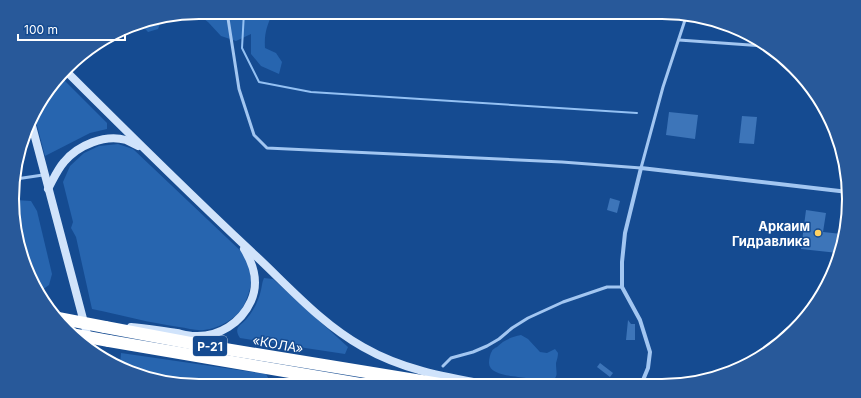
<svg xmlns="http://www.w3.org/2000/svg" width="861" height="398" font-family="Inter,sans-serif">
<rect width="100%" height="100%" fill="#154b91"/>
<!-- green -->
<g fill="#2765af">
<path d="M 199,12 L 273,12 C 267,26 264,33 265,48 L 276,53 L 282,62 L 279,74 L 261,66 L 251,54 L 251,34 L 236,41 L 221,36 L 208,22 L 196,13 Z"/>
<polygon points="162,18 158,29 148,32 139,22"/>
<polygon points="61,77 107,123 107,129 90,133 45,156 34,114 37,106"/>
<path d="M 118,144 L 133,149 L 245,255 C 252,276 254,283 244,305 C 237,319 219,328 204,330 C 196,331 187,328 179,327 C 150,323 121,315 92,309 L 76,237 L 71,228 L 73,222 L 63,182 L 70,166 L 84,153 L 99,146 Z"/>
<polygon points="16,200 31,201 37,211 52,274 49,285 42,290 36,291 16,235"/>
<path d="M 264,278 L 273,279 L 348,347 L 345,354 L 240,338 C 232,326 243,325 248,317 C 254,310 259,299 261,290 C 262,286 262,282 264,278 Z"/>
<path d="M 521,335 L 528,339 L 540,352 L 547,353 L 555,349 L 558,353 C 558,356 557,360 556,363 C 556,375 560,377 547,383 C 540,380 533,379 526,378 C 516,376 489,376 489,363 C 489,359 490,354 492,351 C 492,350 496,347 497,347 C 504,340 511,337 521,335 Z"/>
<polygon points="121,353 266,374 272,385 269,386 199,386 128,372 120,367"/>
</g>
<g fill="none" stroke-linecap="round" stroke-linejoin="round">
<!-- stream -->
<polyline stroke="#94c1f3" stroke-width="2" points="244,12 242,48 259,82 311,92 637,113"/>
</g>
<!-- building -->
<g fill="#3d75b9">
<polygon points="669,112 698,115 695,139 666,135"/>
<polygon points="742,116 757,117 754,144 739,143"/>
<polygon points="610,198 620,201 617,213 607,210"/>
<polygon points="806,210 826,213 823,232 842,234 838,253 801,249"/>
<polygon points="628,320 631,324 635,324 635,340 626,340"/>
<polygon points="600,363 613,373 610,377 597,367"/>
<rect x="599" y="378" width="12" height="7"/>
</g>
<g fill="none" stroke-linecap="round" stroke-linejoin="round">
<!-- lane -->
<g stroke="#a2c6f1" stroke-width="3">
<polyline points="227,12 239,89 254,135 267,148 562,162 641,168 663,87 686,17"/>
<polyline points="679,40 764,46"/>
<polyline points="16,179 43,175"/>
<polyline points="443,366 451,358 473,352 487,346 499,339 512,328 528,318 563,302 607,287 622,287"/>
</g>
<!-- street -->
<polyline stroke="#a2c6f1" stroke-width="4" points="641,385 648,368 650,352 640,320 622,287 622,262 625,233 641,168 848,192"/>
<!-- secondary -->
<g stroke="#d0e3fb" stroke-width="8">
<path d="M 66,71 C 129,134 192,196 257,257 C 291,289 322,324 363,347 C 403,370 445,377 490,385"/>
<polyline points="31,122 91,349"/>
<path d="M 48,189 C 53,180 57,170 64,162 C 78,145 105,134 126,140 C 130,142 134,144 138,146"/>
<path d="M 131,327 C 146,328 161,331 177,333 C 182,334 189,336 195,336 C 219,337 241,323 251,301 C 259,283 254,265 244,249"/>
</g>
<!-- highway -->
<g stroke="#fff" stroke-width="12">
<polyline points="105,327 201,345 446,385"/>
<polyline points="109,341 366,385"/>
</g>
<!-- highway-bridge -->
<g stroke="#fff" stroke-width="12">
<polyline points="58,318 105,327"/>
<polyline points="71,334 109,341"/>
</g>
</g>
<!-- markers -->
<circle fill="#ffd162" stroke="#154b91" stroke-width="1.5" cx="818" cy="233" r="4"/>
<g text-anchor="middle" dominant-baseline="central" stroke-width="3" stroke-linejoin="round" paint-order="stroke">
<!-- shield labels -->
<rect fill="#154b91" stroke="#b9c9de" stroke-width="1" x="193" y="336" width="34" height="20" rx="3"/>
<g font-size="12" font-weight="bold" fill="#fff">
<text x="210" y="346">Р-21</text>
</g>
<!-- poi labels -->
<g font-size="13" font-weight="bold" fill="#fff" stroke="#154b91" text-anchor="end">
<text x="810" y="226">Аркаим<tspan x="810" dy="15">Гидравлика</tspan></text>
</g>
<!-- street labels -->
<g font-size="13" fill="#fff" stroke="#154b91">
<text transform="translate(278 344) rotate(10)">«КОЛА»</text>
</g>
</g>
<!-- crop -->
<path d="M0 0H861V398H0ZM199 19H662A180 180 0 0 1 842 199V199A180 180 0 0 1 662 379H199A180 180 0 0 1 19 199V199A180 180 0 0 1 199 19Z" fill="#28599a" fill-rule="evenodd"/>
<path fill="none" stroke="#fff" stroke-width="2" d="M199 19H662A180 180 0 0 1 842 199V199A180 180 0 0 1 662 379H199A180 180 0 0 1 19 199V199A180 180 0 0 1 199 19Z"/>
<!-- scale -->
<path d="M18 34v6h107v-6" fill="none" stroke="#ffffff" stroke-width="2"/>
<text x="24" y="34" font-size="12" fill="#ffffff" stroke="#154b91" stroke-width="3" paint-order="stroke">100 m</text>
</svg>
